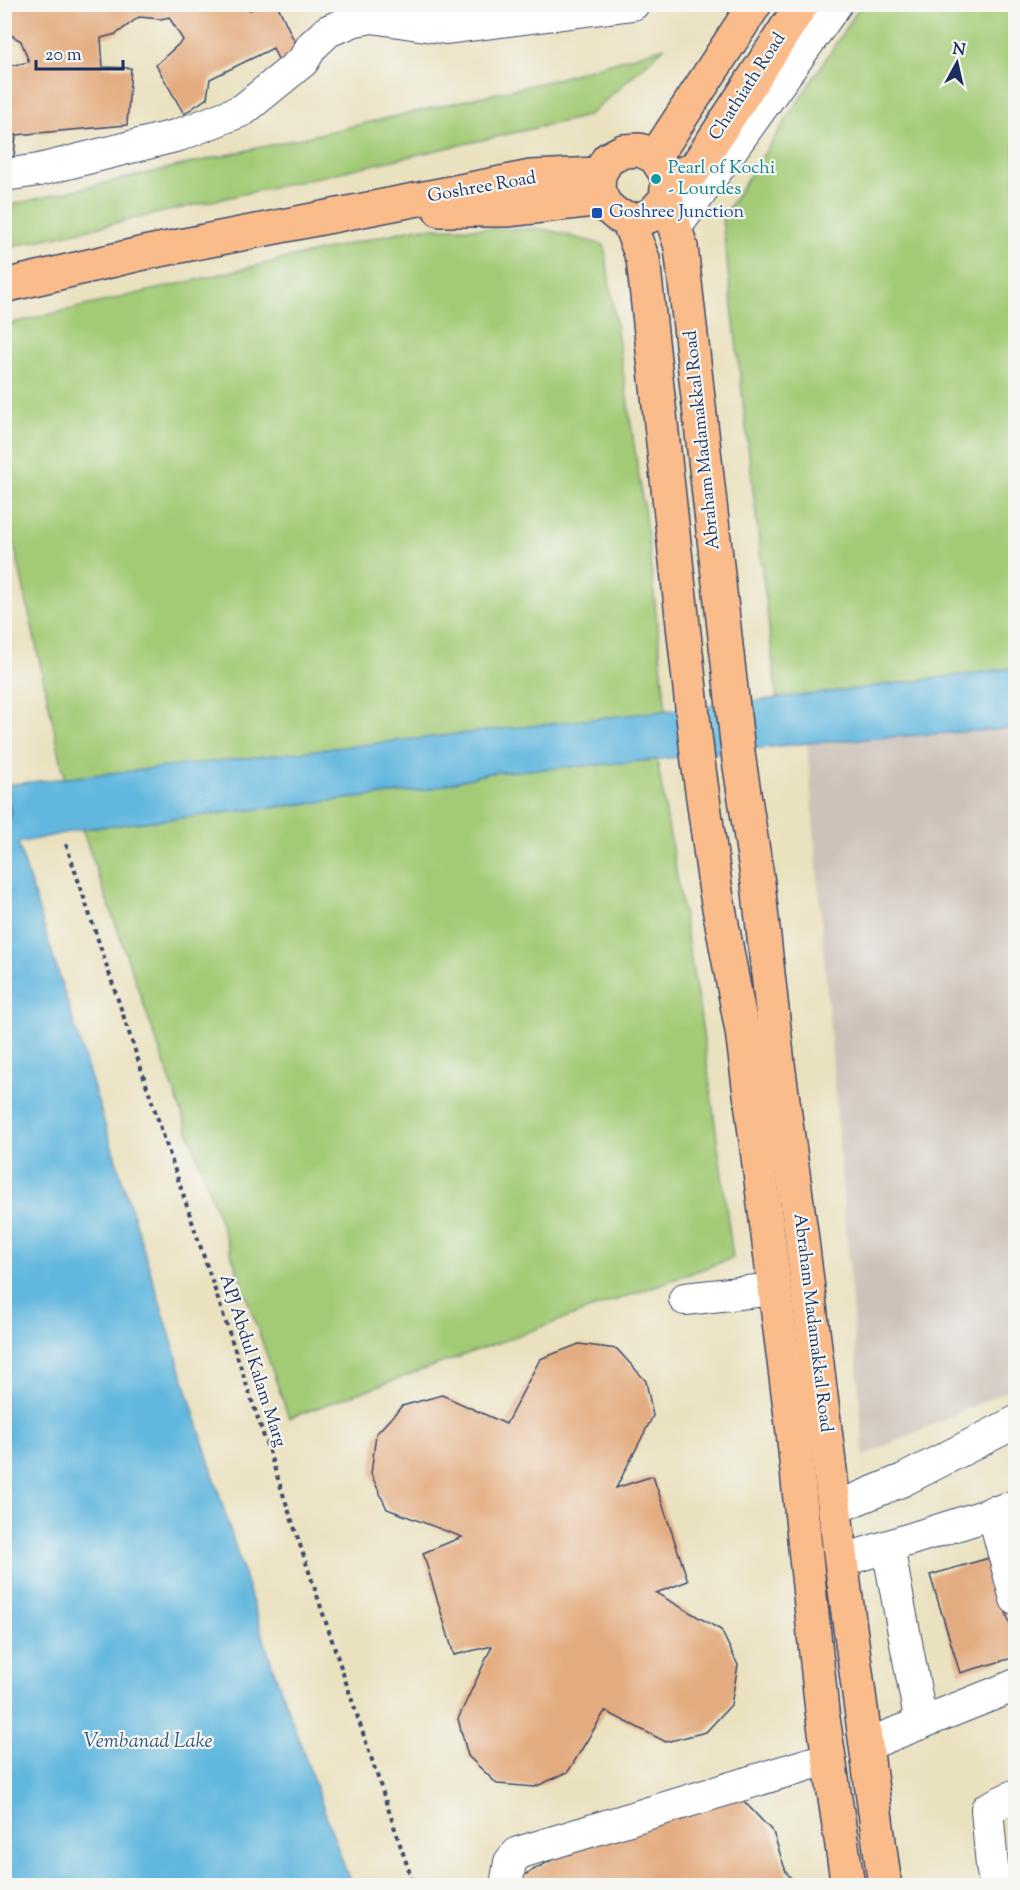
<svg xmlns="http://www.w3.org/2000/svg" width="1020" height="1890" font-family="'Sorts Mill Goudy',serif">
<rect width="100%" height="100%" fill="#f6f6f2"/>
<filter id="ink" filterUnits="userSpaceOnUse"><feTurbulence type="fractalNoise" baseFrequency=".0167" numOctaves="2"/><feDisplacementMap in="SourceGraphic" scale="12" xChannelSelector="R" yChannelSelector="G"/><feConvolveMatrix kernelMatrix="1 2 1 2 8 2 1 2 1" color-interpolation-filters="sRGB"/></filter>
<filter id="wash" filterUnits="userSpaceOnUse"><feTurbulence type="fractalNoise" baseFrequency=".008" numOctaves="4" result="noise"/><feDisplacementMap in="SourceGraphic" scale="24" xChannelSelector="R" yChannelSelector="G"/><feGaussianBlur stdDeviation="1.35" result="paint"/><feColorMatrix in="noise" values="0 0 0 0 0 0 0 0 0 0 0 0 0 0 0 0 0 1.4 0 .05"/><feComposite in="paint" operator="in"/></filter>
<g filter="url(#wash)">
<rect width="100%" height="100%" fill="#eae1bf"/>
<!-- industrial -->
<polygon fill="#cdc2b9" points="1015,728 1015,1387 864,1456 807,743"/>
<!-- green -->
<g fill="#a3cb76" stroke="#5f7d6a" stroke-width="1.5">
<polygon points="861,5 1015,5 1015,668 777,699 722,218"/>
<polygon points="665,47 588,116 5,248 5,206 553,80"/>
<polygon points="417,228 544,229 604,245 648,537 666,711 65,779 5,502 4,325"/>
<polygon points="657,760 701,1019 733,1258 289,1418 82,829 425,790 489,773"/>
</g>
<!-- water -->
<polygon fill="#62b7de" stroke="#3e739e" stroke-width="1.5" points="1015,668 1015,728 807,743 633,762 489,773 425,790 82,829 18,843 271,1662 351,1885 5,1885 4,799 11,817 5,785 824,693"/>
<g id="blocks">
<!-- building -->
<g fill="#e3ac80">
<polygon points="4,4 246,4 250,10 263,4 277,4 297,47 280,64 273,48 210,79 207,98 184,114 156,65 183,40 169,17 161,19 139,17 116,34 101,38 103,67 131,68 127,125 16,135 14,157 4,156 4,67 29,62 21,41 4,31"/>
<polygon points="579,1344 617,1349 646,1381 653,1416 616,1488 653,1476 688,1581 656,1593 721,1630 738,1665 731,1705 706,1732 666,1742 605,1711 568,1772 535,1787 497,1784 468,1756 458,1719 492,1646 454,1655 423,1553 462,1537 387,1509 371,1474 376,1434 402,1406 442,1395 506,1424 540,1359"/>
<polygon points="989,1558 1016,1644 1016,1657 960,1673 930,1575"/>
<polygon points="736,1793 773,1832 786,1872 797,1886 516,1886 515,1880 597,1835"/>
</g>
</g>
</g>
<g filter="url(#ink)">
<use href="#blocks" fill-opacity="0" stroke="#3a4a6d" stroke-width="1.5"/>
<g fill="none" stroke-linecap="round" stroke-linejoin="round">
<!-- minor casing -->
<g stroke="#3a4a6d" stroke-width="34">
<g id="minor">
<polyline points="4,175 39,170 179,135 243,110 303,61 312,46 328,31 355,20 372,17 446,28 633,4"/>
<polyline points="675,228 836,4"/>
<polyline points="685,1299 775,1289"/>
<polyline points="835,1508 903,1480 1016,1422"/>
<polyline points="993,1512 1016,1599"/>
<polyline points="888,1547 921,1723"/>
<polyline points="841,1561 1016,1506"/>
<polyline points="866,1745 1016,1685"/>
<polyline points="506,1886 510,1862 518,1853 829,1758"/>
<polyline points="996,1886 992,1866 987,1809 1016,1795"/>
</g>
</g>
<!-- major casing -->
<g stroke="#3a4a6d" stroke-width="36">
<g id="major">
<polygon points="640,150 655,157 668,177 666,199 650,216 634,220 618,216 605,205 598,190 599,174 608,159 623,151"/>
<polyline points="655,157 755,4"/>
<polyline points="668,177 694,170 802,4"/>
<polyline points="666,199 681,247 739,760 758,883 778,1064 801,1232 841,1561 885,1886"/>
<polyline points="440,210 507,210 602,199"/>
<polyline points="627,218 643,259 698,762 716,892 742,1031 793,1432 822,1711 848,1886"/>
<polyline points="4,286 144,253 531,177 599,174"/>
</g>
</g>
<!-- path -->
<polyline stroke="#3a4a6d" stroke-width="4" stroke-dasharray="4.5 4.5" stroke-linecap="butt" points="66,844 414,1886"/>
<!-- minor -->
<use href="#minor" stroke="#fff" stroke-width="32"/>
<!-- major -->
<use href="#major" stroke="#fabc8b" stroke-width="33"/>
</g>
</g>
<!-- markers -->
<circle fill="#0f9aa8" stroke="#f6f6f2" stroke-width="2" cx="656" cy="179" r="6"/>
<rect fill="#1a4fb4" stroke="#f6f6f2" stroke-width="2" x="591" y="207" width="12" height="12" rx="3"/>
<g text-anchor="middle" dominant-baseline="central" stroke-width="4.5" stroke-linejoin="round" paint-order="stroke">
<!-- street labels -->
<g font-size="18" fill="#1b2f5e" stroke="#f6f6f2">
<text transform="translate(748 87) rotate(-57)">Chathiath Road</text>
<text transform="translate(482 188) rotate(-10)">Goshree Road</text>
<text transform="translate(703 440) rotate(-96)">Abraham Madamakkal Road</text>
<text transform="translate(812 1323) rotate(83)">Abraham Madamakkal Road</text>
<text transform="translate(252 1361) rotate(72)">APJ Abdul Kalam Marg</text>
</g>
<!-- culture labels -->
<g font-size="18" fill="#0d838f" stroke="#f6f6f2" text-anchor="start">
<text x="668" y="169">Pearl of Kochi<tspan x="668" dy="21">- Lourdes</tspan></text>
</g>
<!-- transit labels -->
<g font-size="18" fill="#164399" stroke="#f6f6f2" text-anchor="start">
<text x="609" y="213">Goshree Junction</text>
</g>
<!-- water labels -->
<g font-size="20" font-style="italic" fill="#305884" stroke="#f6f6f2">
<text x="148" y="1742">Vembanad Lake</text>
</g>
</g>
<!-- margin -->
<rect width="1020" height="1890" fill="none" stroke="#f6f6f2" stroke-width="24"/>
<!-- north arrow -->
<g transform="translate(957 63) rotate(8)" stroke="#f6f6f2" stroke-width="4.5" paint-order="stroke">
<path d="M0-4.5L10 22L0 15L-10 22Z" fill="#1b2f5e"/>
<text y="-9" font-size="16" font-weight="bold" text-anchor="middle" fill="#1b2f5e">N</text>
</g>
<!-- scale -->
<path d="M36 60v9h87v-9" fill="none" stroke="#1b2f5e" stroke-width="3"/>
<text x="45" y="60" font-size="18" fill="#1b2f5e" stroke="#f6f6f2" stroke-width="4.5" paint-order="stroke">20 m</text>
</svg>
